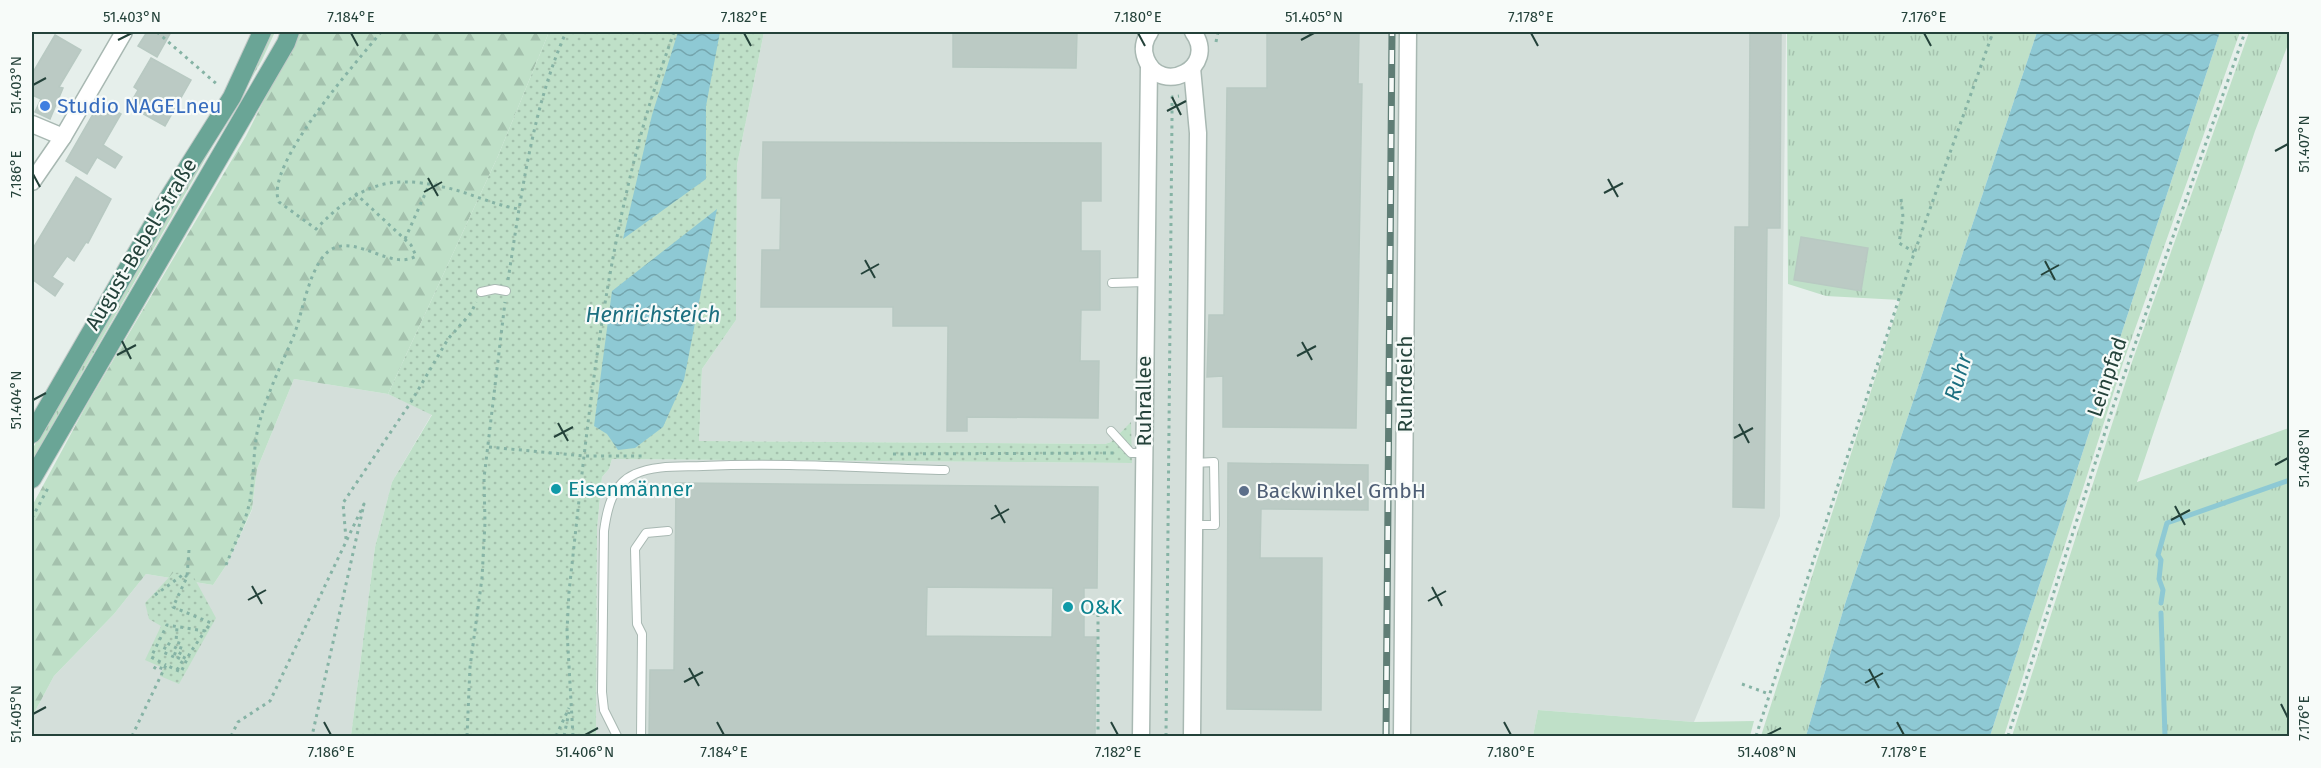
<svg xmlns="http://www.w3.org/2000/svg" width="2321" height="768" font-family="'Fira Sans',sans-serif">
<defs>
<pattern id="grass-tufts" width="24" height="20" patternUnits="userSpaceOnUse" patternTransform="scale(1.5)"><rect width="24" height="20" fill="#bfe0c8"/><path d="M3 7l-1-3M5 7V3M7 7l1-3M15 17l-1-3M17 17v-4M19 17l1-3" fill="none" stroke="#a4c1ad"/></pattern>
<pattern id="forest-firs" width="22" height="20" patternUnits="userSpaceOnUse" patternTransform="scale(1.5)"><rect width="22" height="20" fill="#bfe0c8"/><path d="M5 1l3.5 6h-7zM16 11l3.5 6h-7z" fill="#a4c1ad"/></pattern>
<pattern id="park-dots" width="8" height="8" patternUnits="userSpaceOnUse" patternTransform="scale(1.5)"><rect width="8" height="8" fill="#bfe0c8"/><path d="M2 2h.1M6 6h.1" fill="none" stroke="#a4c1ad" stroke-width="1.8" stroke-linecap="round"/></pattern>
<pattern id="water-waves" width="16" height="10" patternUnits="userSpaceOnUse" patternTransform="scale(1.5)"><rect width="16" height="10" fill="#8ec9d4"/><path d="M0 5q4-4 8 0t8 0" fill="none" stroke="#74a5ad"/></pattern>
</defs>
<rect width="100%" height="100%" fill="#e6efeb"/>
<!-- built -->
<g fill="#d4dfda">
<polygon points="764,32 1786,32 1780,516 1694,722 1538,710 1533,736 596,736 597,529 602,477 609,469 612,459 1132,463 1126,427 1111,442 1105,444 699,441 702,369 736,320 737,165"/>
<polygon points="294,379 388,394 432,414 392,482 375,547 351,736 32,736 32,717 54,676 114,614 146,574 213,585 227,564 252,510 257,469"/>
</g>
<!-- grass -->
<g fill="url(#grass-tufts)">
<polygon points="269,32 275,32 262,60 32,460 32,450 50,417"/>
<polygon points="1787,32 2037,32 1845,604 1806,736 1761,736 1900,300 1826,296 1788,284"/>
<polygon points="2220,32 2240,32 2123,363 2004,736 1990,736"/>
<polygon points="2249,32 2289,32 2289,42 2255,131 2137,482 2289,428 2289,736 2012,736 2132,362"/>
</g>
<!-- forest -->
<polygon fill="url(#forest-firs)" points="298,32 549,32 498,156 388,394 294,379 257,469 252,509 227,564 213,585 146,574 114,614 54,676 32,717 32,506 86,406 246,136"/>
<!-- park -->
<g fill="url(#park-dots)">
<polygon points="549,32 764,32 737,165 736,320 702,369 699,441 1105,444 1111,442 1131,422 1132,463 612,459 609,469 602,477 597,529 596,736 351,736 375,547 392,482 432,415 388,394 498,156"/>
<polygon points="191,572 216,618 179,684 160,676 163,668 145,660 161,626 149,619 145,603 173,573"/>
</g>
<!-- pitch -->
<polygon fill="#bfe0c8" points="1538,710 1694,722 1754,721 1750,736 1533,736"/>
<!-- water -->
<g fill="url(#water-waves)">
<polygon points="678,32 720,32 706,106 706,179 623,239 652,115"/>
<polygon points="2037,32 2220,32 1990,736 1806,736 1845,604"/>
<polygon points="717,209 684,380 663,427 635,448 618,450 607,434 594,426 612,291"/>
</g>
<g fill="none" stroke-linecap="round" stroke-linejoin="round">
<!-- stream -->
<g stroke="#8ec9d4" stroke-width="5">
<polyline points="2161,603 2163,590 2159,579 2161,560 2158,555 2167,523 2290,480"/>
<polyline points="2161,613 2165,736"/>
</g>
</g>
<!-- building -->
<g fill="#bbcac4" stroke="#b8c9c2" stroke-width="1.5" fill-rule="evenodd">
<polygon points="147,32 171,32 157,57 138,46"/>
<polygon points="953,32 1077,32 1076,68 953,67"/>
<polygon points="1267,32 1359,32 1358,84 1362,84 1356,428 1223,427 1223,376 1207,377 1209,315 1224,315 1227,88 1267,88"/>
<polygon points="1750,32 1781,32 1780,228 1767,228 1764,508 1733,507 1735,227 1749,227"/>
<polygon points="55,35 81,50 59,87 63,88 50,119 35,112 41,99 32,95 32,74"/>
<polygon points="151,58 191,80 165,126 129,106 138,90 134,87"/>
<polygon points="100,102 121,114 103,145 122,157 115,168 97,157 87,174 66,161"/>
<polygon points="763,142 1101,143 1101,201 1081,201 1081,251 1100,251 1100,310 1081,310 1080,361 1099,361 1098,418 967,417 967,431 947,431 948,326 893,326 893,307 761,307 762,250 780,250 781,198 762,198"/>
<polygon points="76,177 111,199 88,243 86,242 74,261 67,256 52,277 63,284 55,296 32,279 32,250"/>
<polygon points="1801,237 1868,248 1861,291 1794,280"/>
<polygon points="1228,463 1368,465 1368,510 1261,509 1260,558 1322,558 1321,710 1227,709"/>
<path d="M 676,483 L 1098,487 L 1097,588 L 1084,588 L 1084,637 L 1096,637 L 1095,736 L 649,736 L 650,670 L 674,670 ZM 927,587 L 1053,588 L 1052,637 L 926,636 Z"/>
</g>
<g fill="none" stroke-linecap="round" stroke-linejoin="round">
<!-- service casing -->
<g stroke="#a8b8b2" stroke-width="10">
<g id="service">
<polyline points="1112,283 1145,282"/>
<polyline points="481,292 495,289 506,291"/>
<polyline points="1111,431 1131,453 1144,453"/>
<polyline points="1194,463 1214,462 1215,525 1194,525"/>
<path d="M 617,736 L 604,710 L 602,692 L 604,531 C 607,509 612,484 635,474 C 655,465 680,467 703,466 C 783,462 865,468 945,470"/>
<polyline points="641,736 642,634 637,624 635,549 646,533 668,531"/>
</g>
</g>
<!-- minor casing -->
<g stroke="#a8b8b2" stroke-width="19">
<g id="minor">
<path d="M 1150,32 C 1144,40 1142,49 1146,59 C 1161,97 1219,67 1193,32"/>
<polyline points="32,124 63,137"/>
<polyline points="32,182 63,137 124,32"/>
<polyline points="1141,736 1149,65"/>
<polyline points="1192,736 1198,133 1192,68"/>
<polyline points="1402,736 1408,32"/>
</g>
</g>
<!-- primary casing -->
<g stroke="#c2cac8" stroke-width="20">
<g id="primary">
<polyline points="32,434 169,197 232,97 262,32"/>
<polyline points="32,479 286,43 290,32"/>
</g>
</g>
<!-- path -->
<g stroke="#86b3a5" stroke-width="3" stroke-dasharray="3 4.5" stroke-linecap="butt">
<polyline points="157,32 219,86"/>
<path d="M 381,32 C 358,61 263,166 279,202 L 316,229 C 356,188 385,173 443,187 C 469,192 493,205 519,209"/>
<polyline points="1216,42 1218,32"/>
<polyline points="1901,199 1903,217 1899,243 1914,252"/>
<polyline points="405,239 429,185"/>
<path d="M 508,280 C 521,197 532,109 566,32"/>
<polyline points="489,447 584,456 646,456"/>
<polyline points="893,454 1114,453"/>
<polyline points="32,518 48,488"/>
<polyline points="346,539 343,503 411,402 448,339 471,313 476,302"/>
<polyline points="189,550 187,577 173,607 211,623 205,631"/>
<path d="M 226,565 C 233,547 243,528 248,509 C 255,483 252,455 258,428 C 266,395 281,366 294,335 C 303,312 310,261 332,249 C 357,235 392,271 416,256 L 411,245 L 355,193"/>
<polyline points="155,595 184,574 187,577"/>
<polyline points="1084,613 1098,613 1098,736"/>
<polyline points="174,657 163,652 167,643 180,650 182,644 176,642 177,627"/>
<polyline points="154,669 156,666 163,669"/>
<polyline points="177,670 183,660 174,656 176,651 185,656 183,660"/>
<polyline points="1742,684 1769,694"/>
<polyline points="132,736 166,665 181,672 190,653 205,631 167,625 151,657 166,665"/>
<polyline points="231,736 238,722 270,701 364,504 312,736"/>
<polyline points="467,736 470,667 482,578 485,523 484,478 505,302"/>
<polyline points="556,736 569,708"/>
<polyline points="564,736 569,712"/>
<path d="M 573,736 L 567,631 L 569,592 C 586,437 601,278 643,127 C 652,95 663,63 674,32"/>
<polyline points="1166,736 1172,117 1172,97 1179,96"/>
<polyline points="1756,736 1910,265 1993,32"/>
<polyline points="2008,736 2114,404 2245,32"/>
</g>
<!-- service -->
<use href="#service" stroke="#fff" stroke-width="8"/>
<!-- minor -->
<use href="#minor" stroke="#fff" stroke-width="16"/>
<!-- primary -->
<use href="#primary" stroke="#6aa596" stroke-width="18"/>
<!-- rail casing -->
<g stroke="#5f7d75" stroke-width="7">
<polyline id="rail" points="1386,736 1392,32"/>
</g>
<!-- rail -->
<use href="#rail" stroke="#f7fbf9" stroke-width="4.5" stroke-dasharray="14" stroke-linecap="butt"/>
</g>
<!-- ticks -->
<path fill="none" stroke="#24423a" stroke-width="2" d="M 351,33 L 358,46M 744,33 L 751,46M 1138,33 L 1145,46M 1531,33 L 1538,46M 1924,33 L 1931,46M 118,40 L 132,33M 1301,40 L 1314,33M 33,85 L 46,78M 1172,97 L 1181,115M 1167,111 L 1186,101M 2275,151 L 2288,144M 33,174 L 40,187M 428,178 L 438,196M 1608,179 L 1618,197M 424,192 L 442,182M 1604,193 L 1623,183M 865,260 L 875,278M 2045,261 L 2055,280M 861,274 L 879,264M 2041,275 L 2059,265M 122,341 L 131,359M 1302,342 L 1312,360M 117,355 L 136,345M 1297,356 L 1316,346M 33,400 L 46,393M 558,423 L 568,441M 1739,424 L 1749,443M 554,437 L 573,427M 1734,438 L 1753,428M 2275,465 L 2288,458M 995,505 L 1005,523M 2175,506 L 2185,525M 991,519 L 1009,509M 2171,520 L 2190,510M 252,586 L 262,604M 1432,587 L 1442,606M 248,600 L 266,590M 1428,601 L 1446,591M 689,668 L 699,686M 1869,669 L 1879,688M 684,682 L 703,672M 1865,683 L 1883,673M 2281,704 L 2288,718M 33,714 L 46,707M 324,722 L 331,735M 717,722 L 724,735M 1111,722 L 1118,735M 1504,722 L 1511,735M 1897,722 L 1904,735M 585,735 L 598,728M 1767,735 L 1781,728"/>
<!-- markers -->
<circle fill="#3f7fe0" stroke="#f7fbf9" stroke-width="2" cx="45" cy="106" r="6"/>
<g fill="#0f9aa8" stroke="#f7fbf9" stroke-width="2">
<circle cx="556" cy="489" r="6"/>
<circle cx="1068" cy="607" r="6"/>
</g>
<circle fill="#5c6f8a" stroke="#f7fbf9" stroke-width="2" cx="1244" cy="491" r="6"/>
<g text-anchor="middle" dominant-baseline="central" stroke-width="4.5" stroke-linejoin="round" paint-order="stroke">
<!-- shop labels -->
<g font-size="21" fill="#366cbe" stroke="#f7fbf9" text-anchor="start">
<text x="57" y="106">Studio NAGELneu</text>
</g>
<!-- street labels -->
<g font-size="21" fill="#24423a" stroke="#f7fbf9">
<text transform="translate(141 244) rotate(-59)">August-Bebel-Straße</text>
<text transform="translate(2107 377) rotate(-71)">Leinpfad</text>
<text transform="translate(1405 384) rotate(-90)">Ruhrdeich</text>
<text transform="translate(1144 401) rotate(-90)">Ruhrallee</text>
</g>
<!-- culture labels -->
<g font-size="21" fill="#0d838f" stroke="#f7fbf9" text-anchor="start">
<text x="568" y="489">Eisenmänner</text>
<text x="1080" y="607">O&amp;K</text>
</g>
<!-- service labels -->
<g font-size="21" fill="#4e5e75" stroke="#f7fbf9" text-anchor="start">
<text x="1256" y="491">Backwinkel GmbH</text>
</g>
<!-- water labels -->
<g font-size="22" font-style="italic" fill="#1c6f80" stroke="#f7fbf9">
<text x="653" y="314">Henrichsteich</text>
<text transform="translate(1958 377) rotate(-73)">Ruhr</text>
</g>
</g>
<!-- border -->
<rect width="2321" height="768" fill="none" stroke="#f7fbf9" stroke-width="66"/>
<rect x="33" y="33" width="2255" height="702" fill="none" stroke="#24423a" stroke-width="2"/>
<g font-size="15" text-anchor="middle" fill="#24423a">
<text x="132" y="22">51.403°N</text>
<text x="351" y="22">7.184°E</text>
<text x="744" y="22">7.182°E</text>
<text x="1138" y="22">7.180°E</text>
<text x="1314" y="22">51.405°N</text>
<text x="1531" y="22">7.178°E</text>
<text x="1924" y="22">7.176°E</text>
<text transform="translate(16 85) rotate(-90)" y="5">51.403°N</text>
<text transform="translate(2304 144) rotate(-90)" y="5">51.407°N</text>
<text transform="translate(16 174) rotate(-90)" y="5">7.186°E</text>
<text transform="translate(16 400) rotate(-90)" y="5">51.404°N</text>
<text transform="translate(2304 458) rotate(-90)" y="5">51.408°N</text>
<text transform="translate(16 714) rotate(-90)" y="5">51.405°N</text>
<text transform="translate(2304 718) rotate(-90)" y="5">7.176°E</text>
<text x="331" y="757">7.186°E</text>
<text x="585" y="757">51.406°N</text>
<text x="724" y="757">7.184°E</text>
<text x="1118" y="757">7.182°E</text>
<text x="1511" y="757">7.180°E</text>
<text x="1767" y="757">51.408°N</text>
<text x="1904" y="757">7.178°E</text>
</g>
</svg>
